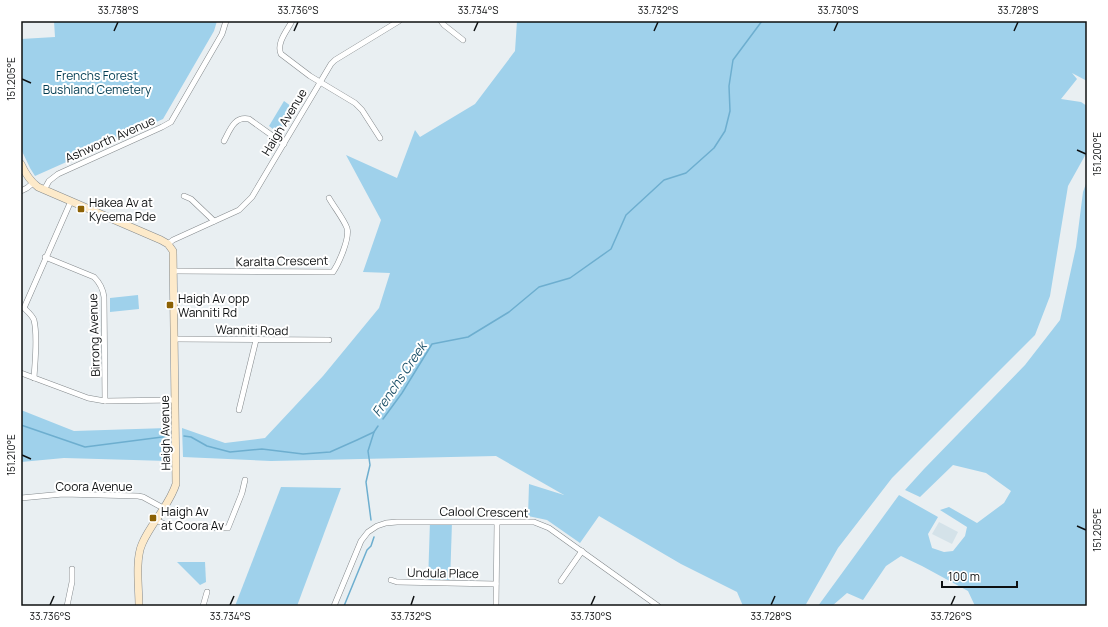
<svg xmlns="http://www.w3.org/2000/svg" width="1108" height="627" font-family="Manrope,sans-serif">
<rect width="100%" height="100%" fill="#e9eff2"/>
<!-- built -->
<polygon fill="#d4e2e9" points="939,522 958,532 952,544 932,534"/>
<!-- green -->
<g fill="#9fd1eb">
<polygon points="54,21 217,21 214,31 163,119 35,176 30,168 21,149 21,39 55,37"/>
<polygon points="517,21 1087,21 1087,81 1072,73 1077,79 1061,99 1081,102 1087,106 1087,152 1068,186 1050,296 1035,335 892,478 838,548 805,606 743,606 737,592 681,564 599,516 580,543 547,520 528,516 529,484 564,495 496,456 271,461 183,457 182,428 225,443 265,438 323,376 379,308 390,273 363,272 381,220 346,155 397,178 415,130 420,137 475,104 515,51"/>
<polygon points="284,101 295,109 282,132 278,133 269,126"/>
<polygon points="1087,181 1087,606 975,606 968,591 922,566 901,556 886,566 863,600 847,593 832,606 818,606 899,495 938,517 928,534 932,548 944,552 953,551 965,536 967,527 940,510 949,507 977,523 1004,503 1011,491 986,473 953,465 920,497 905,490 924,469 1025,365 1060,320 1076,247 1083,192"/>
<polygon points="138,295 139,309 110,312 110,298"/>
<polygon points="21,410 74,431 167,428 168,461 64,458 21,462"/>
<polygon points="281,487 341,488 297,606 235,606"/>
<polygon points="430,521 452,522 450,583 428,583"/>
<polygon points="177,562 205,562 206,582 200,585"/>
</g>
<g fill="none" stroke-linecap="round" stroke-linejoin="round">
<!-- stream -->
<g stroke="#6daecf" stroke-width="1.5">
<polyline points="383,419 402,393 432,344 468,337 509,312 539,287 570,278 611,249 626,215 664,180 686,173 714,148 725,131 730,111 729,86 733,60 762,21"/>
<polyline points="21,425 85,447 170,436"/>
<polyline points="184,436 191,437 207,446 230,452 262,449 303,454 330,452 357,440 374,432 378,426"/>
<polyline points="371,520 366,482 370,465 368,451 374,432"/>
<polyline points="344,606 367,550 371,546 374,537"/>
</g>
<!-- street casing -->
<g stroke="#84898c" stroke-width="6">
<g id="street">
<path d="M 292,21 C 287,31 276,43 281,54 L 310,76 L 355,103 L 362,110 L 380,138"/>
<polyline points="441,21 444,25 463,40"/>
<path d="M 224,141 C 230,130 234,116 249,119 L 284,144"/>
<polyline points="44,190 49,181 58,174 162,127 171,122 222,34 226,21"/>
<polyline points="21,191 27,188 33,183"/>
<polyline points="184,196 191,199 214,221"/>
<polyline points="168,244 173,240 239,210 252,197 331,64 335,60 399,21"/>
<path d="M 45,257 L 94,277 C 100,283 103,288 104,297 L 105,401"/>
<path d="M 174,271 L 333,272 C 339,263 350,238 347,228 C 343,218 334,207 329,198"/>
<polyline points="174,339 329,340"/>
<polyline points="21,373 88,398 105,401 175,400"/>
<path d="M 34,378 C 35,360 38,337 34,320 C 32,315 28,312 24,308 L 71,201"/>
<polyline points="239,410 256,340"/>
<polyline points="21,498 63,494 138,496 143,497 163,508"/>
<polyline points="156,520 169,526 228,528 242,493 245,480"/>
<polyline points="391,580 397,582 496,584"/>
<polyline points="561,581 582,551"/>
<polyline points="67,606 72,582 72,569"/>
<polyline points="203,606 207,592"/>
<polyline points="334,606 361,541 368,532 377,526 386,523 397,522 534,522 549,528 658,606"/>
<polyline points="496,606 497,523"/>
</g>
</g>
<!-- secondary casing -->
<g stroke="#84898c" stroke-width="8">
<path id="secondary" d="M 21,164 C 25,173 30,181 38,187 L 161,240 L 168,244 L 173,251 L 176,484 C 169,506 151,523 142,544 C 135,560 139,588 139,606"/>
</g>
<!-- street -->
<use href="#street" stroke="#fff" stroke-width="5"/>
<!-- secondary -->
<use href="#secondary" stroke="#fdeaca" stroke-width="7"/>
</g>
<!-- ticks -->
<path fill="none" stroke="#0e1011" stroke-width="1.5" d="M 114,31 L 118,22M 294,31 L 298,22M 474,31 L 478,22M 654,31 L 658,22M 834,31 L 838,22M 1014,31 L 1018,22M 22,79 L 31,83M 1077,150 L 1086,154M 22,455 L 31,459M 1077,526 L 1086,530M 50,605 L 54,596M 230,605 L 234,596M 411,605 L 414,596M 591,605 L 595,596M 771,605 L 775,596M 951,605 L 955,596"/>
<!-- markers -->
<g fill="#8c6104" stroke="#fff" stroke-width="1.5">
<rect x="77" y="205" width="8" height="8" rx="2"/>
<rect x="166" y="301" width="8" height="8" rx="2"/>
<rect x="149" y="514" width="8" height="8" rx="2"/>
</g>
<g text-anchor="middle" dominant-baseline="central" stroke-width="4" stroke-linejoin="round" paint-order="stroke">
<!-- park labels -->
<g font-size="12" fill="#003b51" stroke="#fff">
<text x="97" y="75">Frenchs Forest<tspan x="97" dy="14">Bushland Cemetery</tspan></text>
</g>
<!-- street labels -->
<g font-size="12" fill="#0e1011" stroke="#fff">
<text transform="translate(284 122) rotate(-59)">Haigh Avenue</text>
<text transform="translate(110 139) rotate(-24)">Ashworth Avenue</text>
<text transform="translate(282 261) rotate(-1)">Karalta Crescent</text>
<text transform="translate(252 330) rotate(1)">Wanniti Road</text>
<text transform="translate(94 335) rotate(-92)">Birrong Avenue</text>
<text transform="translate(165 433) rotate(-91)">Haigh Avenue</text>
<text x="94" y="486">Coora Avenue</text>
<text transform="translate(484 512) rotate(1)">Calool Crescent</text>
<text transform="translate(443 573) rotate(1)">Undula Place</text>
</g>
<!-- poi labels -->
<g font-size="12" fill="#0e1011" stroke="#fff" text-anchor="start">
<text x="89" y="202">Hakea Av at<tspan x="89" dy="14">Kyeema Pde</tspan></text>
<text x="178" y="298">Haigh Av opp<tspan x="178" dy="14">Wanniti Rd</tspan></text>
<text x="161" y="511">Haigh Av<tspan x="161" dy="14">at Coora Av</tspan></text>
</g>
<!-- water labels -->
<g font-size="13" font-style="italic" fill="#1d5169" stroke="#fff">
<text transform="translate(399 379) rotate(-56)">Frenchs Creek</text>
</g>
</g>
<!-- border -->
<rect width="1108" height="627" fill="none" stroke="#ffffff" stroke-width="44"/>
<!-- scale -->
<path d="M942 581v6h75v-6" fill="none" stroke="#0e1011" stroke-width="2"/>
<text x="948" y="581" font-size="12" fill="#0e1011" stroke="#ffffff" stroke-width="3" paint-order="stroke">100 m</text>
<rect x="22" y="22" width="1064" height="583" fill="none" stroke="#0e1011" stroke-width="1.5"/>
<g font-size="10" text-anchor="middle" fill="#0e1011">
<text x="118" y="14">33.738°S</text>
<text x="298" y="14">33.736°S</text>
<text x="478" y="14">33.734°S</text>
<text x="658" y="14">33.732°S</text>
<text x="838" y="14">33.730°S</text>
<text x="1018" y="14">33.728°S</text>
<text transform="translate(11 79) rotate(-90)" y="4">151.205°E</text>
<text transform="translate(1097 154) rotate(-90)" y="4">151.200°E</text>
<text transform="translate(11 455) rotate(-90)" y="4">151.210°E</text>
<text transform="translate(1097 530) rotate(-90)" y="4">151.205°E</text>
<text x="50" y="620">33.736°S</text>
<text x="230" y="620">33.734°S</text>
<text x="411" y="620">33.732°S</text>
<text x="591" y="620">33.730°S</text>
<text x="771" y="620">33.728°S</text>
<text x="951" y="620">33.726°S</text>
</g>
</svg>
